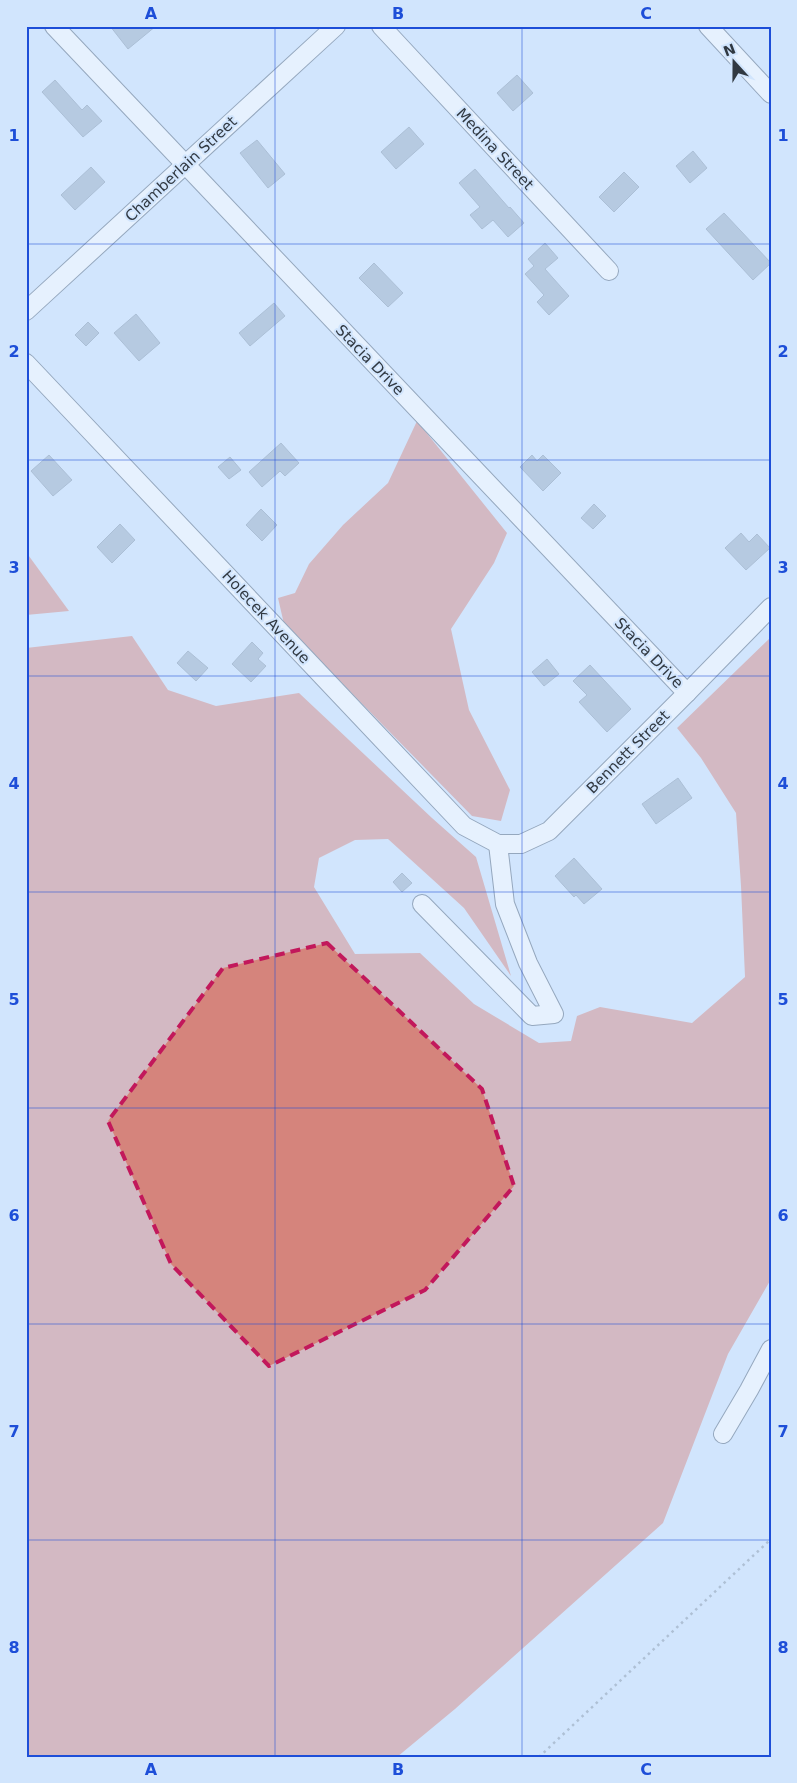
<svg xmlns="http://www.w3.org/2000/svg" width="797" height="1783" font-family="'DejaVu Sans',sans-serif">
<rect width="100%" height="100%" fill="#d1e5fd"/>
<!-- forest -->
<g fill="#d5847c">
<polygon points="417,421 507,533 494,563 451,629 469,710 510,790 501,821 472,816 284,624 278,598 295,593 309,564 343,525 388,483"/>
<polygon points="26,552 69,611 26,615"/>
<polygon points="132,636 168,690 216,706 299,693 432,818 476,857 511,976 464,908 388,839 355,840 319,858 314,887 355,954 420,953 474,1004 539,1043 571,1041 577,1016 600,1007 692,1023 745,977 741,886 736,813 701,758 677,728 771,637 771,1279 728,1354 663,1523 455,1709 397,1757 26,1757 26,648"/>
</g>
<!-- building -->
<g fill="#95a9bf" stroke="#7d90a6">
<polygon points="110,26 156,26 128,49"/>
<polygon points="517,75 533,93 513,111 497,93"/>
<polygon points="55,80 82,110 87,105 102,121 83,137 42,92"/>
<polygon points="409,127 424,144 396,169 381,152"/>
<polygon points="257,140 285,174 268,188 240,153"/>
<polygon points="693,151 707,168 690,183 676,166"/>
<polygon points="91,167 105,182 75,210 61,195"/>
<polygon points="475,169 509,208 510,207 524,223 508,237 493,220 482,229 470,215 480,207 459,183"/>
<polygon points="624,172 639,187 614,212 599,197"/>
<polygon points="724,213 771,263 753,280 706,229"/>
<polygon points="545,243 558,258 545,269 569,296 549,315 537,302 544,295 525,274 534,266 528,259"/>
<polygon points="374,263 403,293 388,307 359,278"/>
<polygon points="274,303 285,316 250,346 239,333"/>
<polygon points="136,314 160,343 139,361 114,333"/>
<polygon points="88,322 99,333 86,346 75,335"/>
<polygon points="281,443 299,463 285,476 280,471 262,487 249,472"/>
<polygon points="49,455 72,480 53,496 31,471"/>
<polygon points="532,455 537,461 543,455 561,473 543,491 520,467"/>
<polygon points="230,457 241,470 229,479 218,467"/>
<polygon points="594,504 606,516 593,529 581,518"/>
<polygon points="261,509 277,525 262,541 246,525"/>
<polygon points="120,524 135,540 112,563 97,547"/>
<polygon points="741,533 749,542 757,534 770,548 746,570 725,548"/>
<polygon points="252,642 263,653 258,659 266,666 251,682 232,664"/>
<polygon points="188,651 208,668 196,681 177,663"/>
<polygon points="547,659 559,674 544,686 532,672"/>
<polygon points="590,665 631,709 607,732 579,702 587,695 573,681"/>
<polygon points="678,778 692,798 656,824 642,804"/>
<polygon points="574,858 602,889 584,904 576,895 574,897 555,876"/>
<polygon points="402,873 412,883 402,892 393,882"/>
</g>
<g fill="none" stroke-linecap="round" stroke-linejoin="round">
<!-- minor casing -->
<g stroke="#4c5d72" stroke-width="20">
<g id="minor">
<polyline points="54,26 687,693"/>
<polyline points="381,26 609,271"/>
<polyline points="708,26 771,94"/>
<polyline points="26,311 336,26"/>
<polyline points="26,363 464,826 498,844 521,844 549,831 687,693 771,607"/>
<polyline points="422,904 532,1016 554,1014 528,963 505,904 498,844"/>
<polyline points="723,1434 749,1390 771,1349"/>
</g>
</g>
<!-- path -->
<polyline stroke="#8493a4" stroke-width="2.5" stroke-dasharray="2.5 4" stroke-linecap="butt" points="539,1757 771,1539"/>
<!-- minor -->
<use href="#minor" stroke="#fff" stroke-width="18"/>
</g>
<!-- marked area -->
<path d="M0 0H797V1783H0ZM 327,943 L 482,1089 L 514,1186 L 425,1290 L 269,1366 L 171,1264 L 108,1121 L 223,968 Z" fill="#d1e5fd" fill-opacity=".55" fill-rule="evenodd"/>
<path fill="none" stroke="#c2185b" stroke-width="4" stroke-dasharray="10 6" stroke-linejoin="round" d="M 327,943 L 482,1089 L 514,1186 L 425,1290 L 269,1366 L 171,1264 L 108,1121 L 223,968 Z"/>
<!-- grid -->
<path fill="none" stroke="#1d4ed8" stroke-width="1" stroke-opacity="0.55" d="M 275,26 L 275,1757M 522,26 L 522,1757M 26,244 L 771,244M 26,460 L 771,460M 26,676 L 771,676M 26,892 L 771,892M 26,1108 L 771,1108M 26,1324 L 771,1324M 26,1540 L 771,1540"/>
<g text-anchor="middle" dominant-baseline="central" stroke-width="4" stroke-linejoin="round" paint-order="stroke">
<!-- street labels -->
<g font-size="15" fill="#313942" stroke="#d1e5fd">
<text transform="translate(495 149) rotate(47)">Medina Street</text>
<text transform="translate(181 169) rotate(-43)">Chamberlain Street</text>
<text transform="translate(370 360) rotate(46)">Stacia Drive</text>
<text transform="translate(266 617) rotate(47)">Holecek Avenue</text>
<text transform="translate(649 653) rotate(46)">Stacia Drive</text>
<text transform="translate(628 752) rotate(-45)">Bennett Street</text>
</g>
</g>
<!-- border -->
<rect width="797" height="1783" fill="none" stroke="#d1e5fd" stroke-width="55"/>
<!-- north arrow -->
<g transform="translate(734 62) rotate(339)" stroke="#d1e5fd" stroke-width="4" paint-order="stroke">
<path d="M0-4L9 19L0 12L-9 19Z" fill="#313942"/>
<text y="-8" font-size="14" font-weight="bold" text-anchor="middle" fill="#313942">N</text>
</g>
<rect x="28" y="28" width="742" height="1728" fill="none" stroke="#1d4ed8" stroke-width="2"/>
<g font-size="16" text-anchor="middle" font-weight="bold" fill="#1d4ed8">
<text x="151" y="19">A</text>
<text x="398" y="19">B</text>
<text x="646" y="19">C</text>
<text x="14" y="141">1</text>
<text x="783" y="141">1</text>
<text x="14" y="357">2</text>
<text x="783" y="357">2</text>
<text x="14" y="573">3</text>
<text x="783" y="573">3</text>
<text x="14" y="789">4</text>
<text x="783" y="789">4</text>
<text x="14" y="1005">5</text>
<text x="783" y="1005">5</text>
<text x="14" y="1221">6</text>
<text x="783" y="1221">6</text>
<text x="14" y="1437">7</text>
<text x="783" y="1437">7</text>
<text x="14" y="1653">8</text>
<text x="783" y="1653">8</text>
<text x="151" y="1775">A</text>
<text x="398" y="1775">B</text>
<text x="646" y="1775">C</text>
</g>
</svg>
